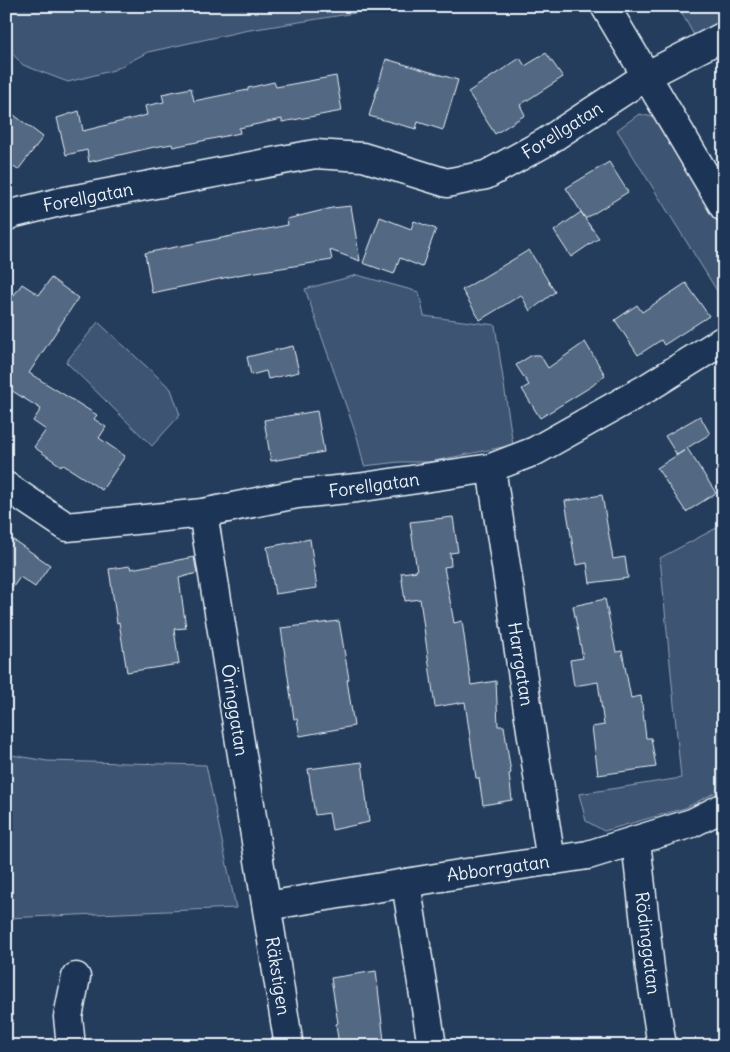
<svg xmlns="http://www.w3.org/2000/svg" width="730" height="1052" font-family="Delius,sans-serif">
<rect width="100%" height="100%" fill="#253d5d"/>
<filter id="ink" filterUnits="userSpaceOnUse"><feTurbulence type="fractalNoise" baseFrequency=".02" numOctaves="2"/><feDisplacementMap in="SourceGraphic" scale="10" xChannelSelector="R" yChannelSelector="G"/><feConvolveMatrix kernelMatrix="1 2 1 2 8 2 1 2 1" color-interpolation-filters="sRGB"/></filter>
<g filter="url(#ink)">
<!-- green -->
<g fill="#3e5472" stroke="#93a2b5">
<polygon points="6,6 398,6 244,31 148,52 114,70 68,82 23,65 6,47"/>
<polygon points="678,6 724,6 724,26 696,39"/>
<polygon points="639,114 666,120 724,217 724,302 617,130"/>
<polygon points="357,275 419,292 424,316 495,325 513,445 429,462 399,462 364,466 358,440 305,289"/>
<polygon points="98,322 171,389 180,415 152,446 66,362"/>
<polygon points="724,524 724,788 685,808 604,831 586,821 579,794 681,778 660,558"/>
<polygon points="6,754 47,761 206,765 236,908 6,918"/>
</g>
<!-- building -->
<g fill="#536782" stroke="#e8f1f8">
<polygon points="546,53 563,77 520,105 525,115 495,134 468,92 520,58 525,66"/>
<polygon points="386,59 458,80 443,130 418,122 416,129 369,116"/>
<polygon points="336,76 342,111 282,122 282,119 239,128 240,133 173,147 172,144 154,147 89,162 87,150 66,155 57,118 79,111 83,131 147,115 145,106 164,102 162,94 191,88 194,101 248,90 248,88 274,82 276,87"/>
<polygon points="6,109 43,137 18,170 6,162"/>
<polygon points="609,162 628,192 585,219 599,238 571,257 554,231 581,212 585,218 566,188"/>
<polygon points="351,206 360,261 330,250 332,260 243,274 152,293 145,253 288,225 287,219 332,208"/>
<polygon points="380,217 411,229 414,221 436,229 422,267 400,258 394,274 363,263"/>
<polygon points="529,250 555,292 530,311 521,295 480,320 462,290"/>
<polygon points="51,278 78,298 29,373 97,415 94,419 106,427 99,438 125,456 102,490 62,464 61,466 34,447 46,430 33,421 41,409 6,387 6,306 22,284 39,295"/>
<polygon points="686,283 709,316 664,345 661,340 638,355 615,320 637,305 642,312"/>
<polygon points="585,342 605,375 592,386 540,418 522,389 529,385 516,365 532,355 540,355 548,368"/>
<polygon points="293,346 299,372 268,379 266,371 251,375 247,357"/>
<polygon points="317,411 324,452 271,461 264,420"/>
<polygon points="700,416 710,434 687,448 716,493 686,512 657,468 685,450 677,455 665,436"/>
<polygon points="602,495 613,559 625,557 628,578 590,583 587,563 576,565 565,501"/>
<polygon points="453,517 458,552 450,553 451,566 444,567 454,623 462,621 471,685 496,681 498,726 504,726 511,773 509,774 512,800 483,805 479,778 476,778 465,702 435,707 420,599 405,601 401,573 417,571 410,522"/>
<polygon points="6,535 50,565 35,587 20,577 6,597"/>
<polygon points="310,539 317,588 275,594 267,547"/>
<polygon points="194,557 197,573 179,578 186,628 174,629 179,664 127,672 119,622 117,623 109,569 130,566 131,569"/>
<polygon points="605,599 616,652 622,651 631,698 641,696 646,738 651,738 656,767 598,775 592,727 604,725 598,682 574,686 570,660 583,658 573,606"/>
<polygon points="339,621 349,679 347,680 354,726 300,736 297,719 294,719 281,628"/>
<polygon points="362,762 369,822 332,830 329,813 315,815 308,769"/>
<polygon points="376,971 384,1041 354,1046 339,1046 336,1024 338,1023 331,978"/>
</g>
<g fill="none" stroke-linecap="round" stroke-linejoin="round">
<!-- minor casing -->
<g stroke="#e8f1f8" stroke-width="31">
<g id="minor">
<polyline points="605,6 724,207"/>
<polyline points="6,217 11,214 60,202 315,154 363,157 447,183 486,175 546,142 646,76 724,36"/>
<polyline points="491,468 551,861"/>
<polyline points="6,486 67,527 203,513 297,494 357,488 491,468 535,451 647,388 724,340"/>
<polyline points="203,513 289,1046"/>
<polyline points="636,841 650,969 662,1046"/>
<polyline points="406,883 432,1046"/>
<polyline points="267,906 460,874 588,855 692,823 724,807"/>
<polyline points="71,1046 68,1017 76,977"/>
</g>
</g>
<!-- minor -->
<use href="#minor" stroke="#1d3557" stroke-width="28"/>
</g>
</g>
<g text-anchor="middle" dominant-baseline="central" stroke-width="5" stroke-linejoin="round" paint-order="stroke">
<!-- street labels -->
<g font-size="18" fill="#e8f1f8" stroke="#1d3557">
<text transform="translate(562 130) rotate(-32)">Forellgatan</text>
<text transform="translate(88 197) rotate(-11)">Forellgatan</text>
<text transform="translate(374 485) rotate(-8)">Forellgatan</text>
<text transform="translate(521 664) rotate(81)">Harrgatan</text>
<text transform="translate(235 710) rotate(81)">Öringgatan</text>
<text transform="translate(498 868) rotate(-8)">Abborrgatan</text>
<text transform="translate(648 943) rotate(83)">Rödinggatan</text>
<text transform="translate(278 976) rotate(81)">Räkstigen</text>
</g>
</g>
<!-- margin -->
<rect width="730" height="1052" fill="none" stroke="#1d3557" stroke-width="25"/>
<rect x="12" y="12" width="705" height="1027" fill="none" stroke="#e8f1f8" stroke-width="2" filter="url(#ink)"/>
</svg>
